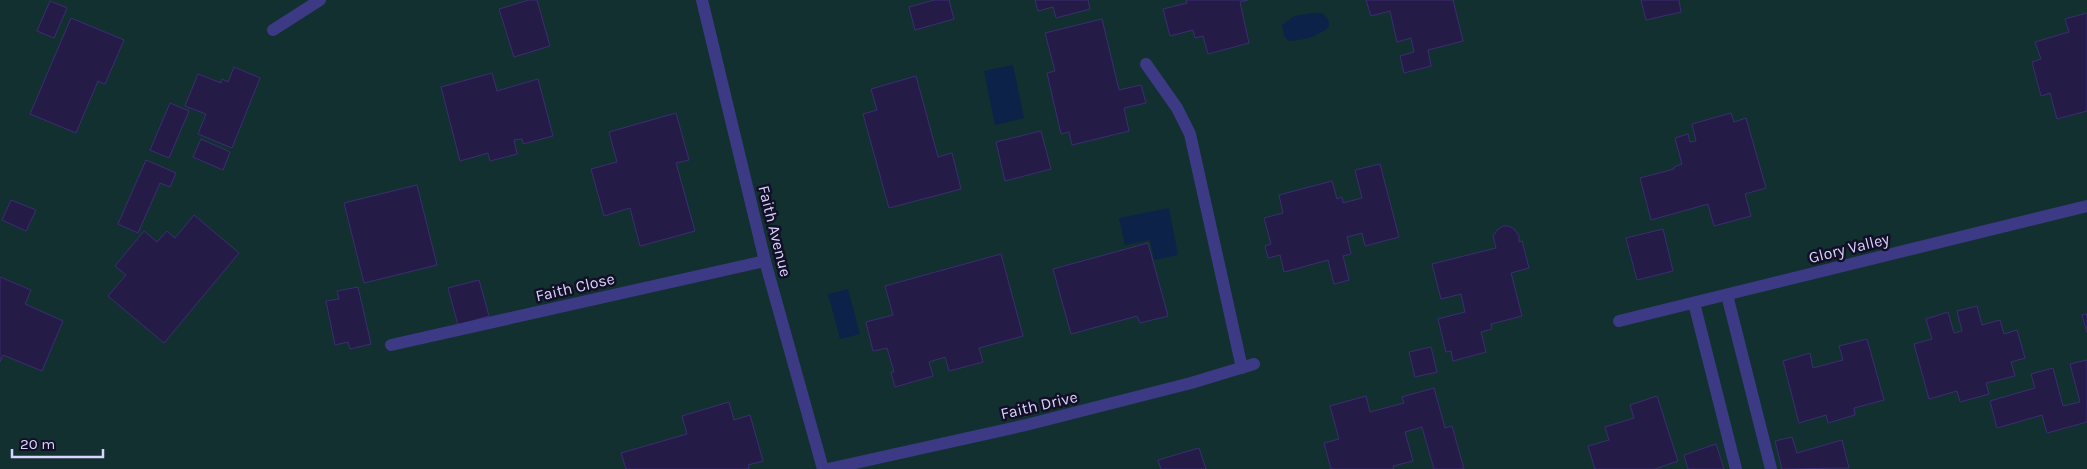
<svg xmlns="http://www.w3.org/2000/svg" width="2087" height="469" font-family="Karla,sans-serif">
<rect width="100%" height="100%" fill="#130f26"/>
<!-- green -->
<rect fill="#12302f" x="0" y="0" width="2087" height="469"/>
<!-- water -->
<g fill="#0c2248">
<path d="M 1312,13 L 1323,13 L 1329,21 L 1329,27 C 1318,36 1302,41 1289,41 L 1284,36 L 1282,25 L 1294,16 Z"/>
<polygon points="1013,65 1024,118 995,125 984,71"/>
<polygon points="1169,208 1178,255 1154,260 1150,240 1125,245 1119,218"/>
<polygon points="848,289 860,334 840,339 828,294"/>
</g>
<!-- building -->
<g fill="#241b47" stroke="#3b2d73">
<polygon points="529,0 537,0 550,46 514,57 499,9"/>
<polygon points="934,0 949,0 954,19 915,30 909,7"/>
<polygon points="1035,0 1088,0 1090,9 1056,18 1053,7 1038,11"/>
<polygon points="1186,0 1248,0 1240,2 1249,43 1208,54 1203,36 1195,38 1193,30 1170,36 1163,9 1187,3"/>
<polygon points="1366,0 1453,0 1463,41 1428,50 1431,66 1404,73 1400,56 1414,52 1411,38 1397,42 1390,11 1371,16"/>
<polygon points="1641,0 1679,0 1681,12 1646,20"/>
<polygon points="50,1 67,8 54,38 37,31"/>
<polygon points="2087,13 2087,111 2057,119 2050,93 2041,96 2032,62 2041,59 2035,42 2069,32 2065,19"/>
<polygon points="71,18 124,40 105,84 98,81 76,133 30,114"/>
<polygon points="1102,19 1119,90 1141,85 1146,103 1124,108 1129,131 1072,145 1069,132 1061,134 1047,73 1055,71 1045,33"/>
<polygon points="234,67 260,78 232,148 198,134 206,114 185,106 198,74 221,83 222,79 228,82"/>
<polygon points="492,73 497,91 538,79 553,136 523,144 522,139 514,140 517,154 490,161 488,153 460,161 441,87"/>
<polygon points="916,76 938,157 952,153 961,189 889,208 863,114 877,110 871,89"/>
<polygon points="170,103 189,111 169,158 150,150"/>
<polygon points="676,113 689,160 676,163 695,231 640,246 630,208 604,216 591,169 617,162 609,132"/>
<polygon points="1731,113 1734,122 1746,118 1766,188 1745,194 1751,216 1714,226 1708,204 1651,220 1640,178 1674,169 1674,167 1682,164 1675,138 1688,134 1690,142 1696,141 1692,124"/>
<polygon points="1041,131 1051,169 1005,181 996,142"/>
<polygon points="201,139 230,152 223,170 193,157"/>
<polygon points="146,160 176,173 170,187 160,183 138,233 118,224"/>
<polygon points="1380,164 1399,237 1365,246 1362,233 1347,237 1351,254 1343,256 1349,280 1334,284 1328,260 1284,272 1280,255 1268,258 1265,246 1271,244 1264,218 1283,213 1279,195 1332,181 1337,199 1342,197 1343,203 1362,198 1355,170"/>
<polygon points="417,185 437,265 364,283 344,203"/>
<polygon points="11,200 36,210 26,231 2,220"/>
<polygon points="194,215 239,253 164,343 108,296 126,275 115,266 144,231 157,242 167,231 175,238"/>
<polygon points="1503,226 1509,226 1515,230 1519,236 1519,242 1522,241 1529,268 1511,273 1522,316 1491,324 1492,329 1481,332 1486,352 1453,361 1451,351 1446,352 1438,319 1465,312 1461,294 1441,299 1432,264 1496,248 1493,236 1497,230"/>
<polygon points="1663,229 1673,271 1637,280 1626,238"/>
<polygon points="1148,243 1168,316 1140,323 1137,316 1071,334 1053,269"/>
<polygon points="1001,254 1023,336 979,348 983,362 949,371 945,357 929,362 933,376 895,387 891,372 894,372 887,348 873,351 866,322 893,315 885,286"/>
<polygon points="0,277 31,290 25,304 63,321 42,371 3,355 0,362"/>
<polygon points="479,280 489,316 458,325 448,288"/>
<polygon points="358,287 371,344 350,349 348,342 335,345 326,301 339,299 337,291"/>
<polygon points="1977,306 1982,325 2000,320 2004,334 2017,330 2025,358 2011,362 2015,376 1986,383 1989,394 1960,402 1957,391 1929,399 1914,344 1932,339 1926,319 1948,312 1954,333 1962,331 1957,311"/>
<polygon points="2087,314 2087,333 2082,315"/>
<polygon points="1867,339 1884,400 1854,408 1855,415 1828,423 1826,415 1799,423 1783,361 1810,353 1813,368 1843,360 1839,346"/>
<polygon points="1431,347 1437,372 1415,377 1409,352"/>
<polygon points="2087,360 2087,422 2047,433 2042,415 1997,428 1990,401 2035,388 2031,374 2053,368 2063,406 2080,402 2070,364"/>
<polygon points="1434,388 1445,428 1452,426 1464,469 1434,469 1422,427 1405,432 1413,461 1393,466 1394,469 1331,469 1324,443 1339,439 1330,406 1366,396 1370,412 1404,403 1402,397"/>
<polygon points="1657,396 1678,461 1655,469 1595,469 1588,446 1609,440 1605,427 1634,418 1630,405"/>
<polygon points="729,402 734,420 750,415 763,461 748,465 749,469 626,469 621,453 687,434 682,416"/>
<polygon points="1792,437 1797,453 1842,440 1849,468 1782,469 1775,441"/>
<polygon points="1716,444 1724,469 1688,469 1684,455"/>
<polygon points="1199,448 1206,469 1161,469 1158,460"/>
</g>
<g fill="none" stroke-linecap="round" stroke-linejoin="round">
<!-- lane -->
<g stroke="#3d3a85" stroke-width="12">
<polyline points="1146,64 1177,108 1190,134 1242,368"/>
<polyline points="1727,295 1771,469"/>
<polyline points="1694,303 1736,469"/>
</g>
<!-- street -->
<g stroke="#3d3a85" stroke-width="12">
<polyline points="702,0 765,261 823,469"/>
<polyline points="273,30 320,0"/>
<polyline points="1619,321 2087,206"/>
<polyline points="391,345 765,261"/>
<polyline points="828,469 1026,425 1191,383 1254,364"/>
</g>
</g>
<g text-anchor="middle" dominant-baseline="central" stroke-width="5" stroke-linejoin="round" paint-order="stroke">
<!-- street labels -->
<g font-size="16" fill="#d9d4ff" stroke="#130f26">
<text transform="translate(775 231) rotate(76)">Faith Avenue</text>
<text transform="translate(1849 248) rotate(-14)">Glory Valley</text>
<text transform="translate(575 287) rotate(-13)">Faith Close</text>
<text transform="translate(1039 405) rotate(-13)">Faith Drive</text>
</g>
</g>
<!-- scale -->
<path d="M12 449v8h91v-8" fill="none" stroke="#d9d4ff" stroke-width="2.5"/>
<text x="20" y="449" font-size="15" fill="#d9d4ff" stroke="#130f26" stroke-width="4" paint-order="stroke">20 m</text>
</svg>
